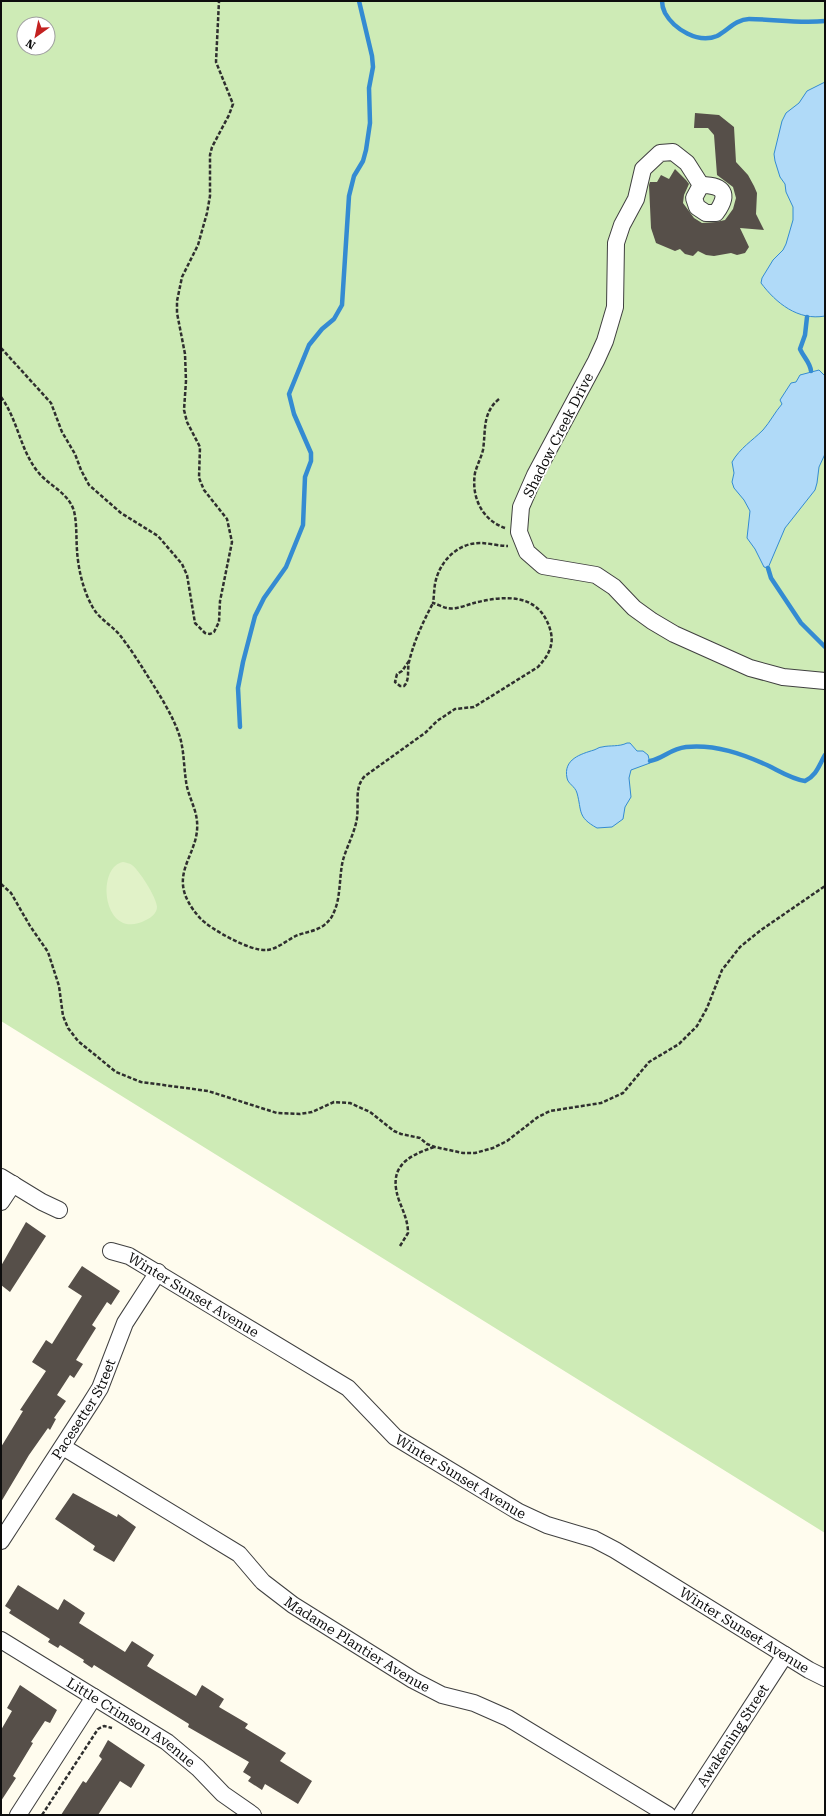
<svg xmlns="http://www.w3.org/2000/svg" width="826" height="1816" font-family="'Roboto Serif',serif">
<rect width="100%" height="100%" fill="#fffcee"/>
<!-- green -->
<path fill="#ceebb6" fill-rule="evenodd" d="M 1,1 L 825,1 L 825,1533 L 1,1021 ZM 24,24 L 48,24 L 48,48 L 24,48 Z"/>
<!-- pitch -->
<path fill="#e1f2c8" d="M 123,862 C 127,863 129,863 132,865 C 139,870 157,898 157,907 C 157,913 151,918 146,920 C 103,943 95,867 123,862 Z"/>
<!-- water -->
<g fill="#b0daf8" stroke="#348bd2">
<path d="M 825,82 L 825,316 C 798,321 776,303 761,283 L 762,278 L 773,260 L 783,250 L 786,244 L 793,220 L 793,207 L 786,192 L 785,184 L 780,177 L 775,161 L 774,154 L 782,121 L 786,113 L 799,103 L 807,91 Z"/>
<path d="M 819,370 L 825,376 L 825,454 L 819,467 L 817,483 L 815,490 L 785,528 L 768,568 L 764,567 L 755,549 L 747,538 L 750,511 L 744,500 L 734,488 L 732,482 L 734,473 L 732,462 C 740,448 752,441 763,430 C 770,422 775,412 782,404 L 780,400 L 791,383 L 796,382 L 800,375 Z"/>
<path d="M 627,743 L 630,743 L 637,751 L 643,751 L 648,755 L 650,763 L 631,770 L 629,778 L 631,797 L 625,807 L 623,819 L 612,827 L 597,828 C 577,817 582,811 577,793 C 575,786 568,784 567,778 C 563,759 581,754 594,750 C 597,749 599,747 602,747 C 610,745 619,747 627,743 Z"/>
</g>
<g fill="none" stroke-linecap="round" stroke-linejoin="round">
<!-- stream -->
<g stroke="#348bd2" stroke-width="4.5">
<path d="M 662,1 C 662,5 663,9 665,13 C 674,29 698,44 717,36 C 727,31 736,19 749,19 C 774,19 799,24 825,21"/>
<path d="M 807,317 L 805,335 L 800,349 C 804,358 810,362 811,371"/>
<polyline points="768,568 771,578 801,623 825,647"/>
<polyline points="240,727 238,688 243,662 255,616 264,598 286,567 303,525 305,477 311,461 311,453 294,414 289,394 309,345 322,329 334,319 342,305 349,196 354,176 363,161 366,150 370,123 369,88 373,67 372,56 359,1"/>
<path d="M 650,761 C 664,758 670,749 686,747 C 715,744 743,754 769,766 C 781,772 792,779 805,781 C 817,775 819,765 825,755"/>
</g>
</g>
<!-- building -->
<g fill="#564f49">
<polygon points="695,113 719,115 734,127 736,162 748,175 754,186 757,193 756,214 764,230 740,228 749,247 745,253 737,255 731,253 714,256 706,255 698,251 693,256 685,254 680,249 675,251 656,243 651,228 649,185 650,182 657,182 661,175 669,179 675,169 686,180 689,184 684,195 683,203 694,218 702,223 716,222 725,220 733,209 736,198 733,187 717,175 714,135 708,128 694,128"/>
<polygon points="26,1222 46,1236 10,1292 1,1285 1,1266"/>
<polygon points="82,1266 120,1291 111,1305 107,1302 92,1325 96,1328 76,1360 83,1364 74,1378 70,1375 57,1395 66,1401 54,1418 56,1419 50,1430 48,1428 29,1455 1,1502 1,1447 23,1411 20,1410 46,1371 32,1362 46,1340 52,1344 82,1296 68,1287"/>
<polygon points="73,1493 117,1517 118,1514 136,1527 114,1562 93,1550 95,1546 55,1519"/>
<polygon points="18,1585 58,1610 64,1599 85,1613 79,1623 125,1652 132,1641 154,1655 147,1666 196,1696 202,1685 224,1699 219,1707 248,1724 245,1728 286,1753 280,1761 312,1781 298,1804 265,1784 262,1790 248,1781 251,1777 243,1772 249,1762 188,1727 189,1724 94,1665 92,1668 83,1662 84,1660 60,1645 58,1648 48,1642 50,1639 9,1613 11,1610 5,1606"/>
<polygon points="20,1685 57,1710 50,1723 45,1721 31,1742 33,1743 13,1776 16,1778 1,1801 1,1730 12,1711 7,1708"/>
<polygon points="108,1740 145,1765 131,1788 120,1781 98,1815 61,1815 83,1781 86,1783 102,1759 99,1756"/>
</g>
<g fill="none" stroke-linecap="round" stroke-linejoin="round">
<!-- street casing -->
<g stroke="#404040" stroke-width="18">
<g id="street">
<polyline points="701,185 687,163 673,152 660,153 643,169 636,199 622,225 616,243 615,307 605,341 596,361 535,475 521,507 519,532 527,552 543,566 596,575 614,587 634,608 652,621 674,634 750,668 783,677 825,681"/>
<path d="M 701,185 C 724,185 730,194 716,213 L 706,213 L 697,207 L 694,198 Z"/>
<polyline points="1,1177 42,1202 59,1210"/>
<polyline points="1,1202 13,1184"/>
<path id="s1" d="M 111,1251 L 129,1256 L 348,1388 L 395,1437 L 519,1512 L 547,1525 L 594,1539 L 615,1550 L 809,1670 L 825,1678"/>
<path id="s2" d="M 63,1447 L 239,1554 L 263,1582 L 293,1605 L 413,1680 L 442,1695 L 474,1703 L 508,1718 L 668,1815"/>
<path id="s3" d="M 1,1541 L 90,1404 L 100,1388 L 125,1323 L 158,1272"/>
<path id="s4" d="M 1,1640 L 167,1742 L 198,1768 L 223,1794 L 253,1815"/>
<polyline points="18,1815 94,1697"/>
<path id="s5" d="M 681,1815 L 785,1655"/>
</g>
</g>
<!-- path -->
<g stroke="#2f2f2f" stroke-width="2.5" stroke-dasharray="4 2" stroke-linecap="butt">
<polyline points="1,348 51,403 62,432 75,454 81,470 89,485 121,513 158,536 182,564 187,575 195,623 205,633 210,634 214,632 219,622 220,601 232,542 227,519 204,490 199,478 200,447 187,422 184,410 186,381 185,354 177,313 177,301 182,277 198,245 207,213 210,196 210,155 212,147 229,115 233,104 216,62 219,1"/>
<path d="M 1,397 C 18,420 20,450 38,472 C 49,486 68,492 74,511 C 77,524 76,537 77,550 C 78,568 83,590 92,606 C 98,618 110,624 119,634 C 127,644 135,656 142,667 C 155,688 175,717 181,741 C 184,754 184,768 186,781 C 187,791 192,801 195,811 C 208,855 158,871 200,918 C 210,929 251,952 267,950 C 278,949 288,939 298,935 C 307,932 315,931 323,926 C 328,922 332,918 334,912 C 341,897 339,876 343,860 C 347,846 355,832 357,818 C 359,803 354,787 365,776 L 425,733 L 437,721 L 455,709 L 474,707 L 538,667 C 548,656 555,645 550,629 C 539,593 505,595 474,603 C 466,605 456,610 447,608 C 442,607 437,604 433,603 C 434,597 434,590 435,584 C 439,562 457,543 480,543 C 489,543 499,546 508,546"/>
<path d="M 499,399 C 482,413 486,430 483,450 C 481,458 477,465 475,473 C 471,497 482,520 505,528"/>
<path d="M 409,661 L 402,671 L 397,674 L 395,682 L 400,686 L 404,686 C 410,680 407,670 409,662 C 414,641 423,622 433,603"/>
<polyline points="1,884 11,893 30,926 48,952 59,986 63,1016 68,1028 78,1041 116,1072 141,1082 208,1091 277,1113 300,1114 312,1112 334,1102 350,1103 370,1112 394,1131 401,1134 420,1138 427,1144 435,1147 463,1153 475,1153 493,1148 507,1141 538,1117 550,1111 601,1103 623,1093 649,1062 679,1044 697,1026 707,1008 722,970 740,947 761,930 825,886"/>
<path d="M 400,1246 L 408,1233 C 408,1222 404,1213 400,1203 C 387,1169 404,1157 434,1147"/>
<polyline points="42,1815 98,1729 104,1726 112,1728"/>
</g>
<!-- street -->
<use href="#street" stroke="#fff" stroke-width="16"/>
</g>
<g text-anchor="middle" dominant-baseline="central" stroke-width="4" stroke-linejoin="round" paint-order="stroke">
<!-- street labels -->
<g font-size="14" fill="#0d0d0d" stroke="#fff">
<text transform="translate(558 435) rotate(-63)">Shadow Creek Drive</text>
<text stroke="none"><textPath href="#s1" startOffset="94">Winter Sunset Avenue</textPath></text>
<text stroke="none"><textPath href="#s3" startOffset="156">Pacesetter Street</textPath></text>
<text stroke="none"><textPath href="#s1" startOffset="419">Winter Sunset Avenue</textPath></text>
<text stroke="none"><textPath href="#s1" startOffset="743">Winter Sunset Avenue</textPath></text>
<text stroke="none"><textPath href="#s2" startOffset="356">Madame Plantier Avenue</textPath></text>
<text stroke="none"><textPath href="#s4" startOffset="154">Little Crimson Avenue</textPath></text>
<text stroke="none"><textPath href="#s5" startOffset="95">Awakening Street</textPath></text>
</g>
</g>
<!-- border -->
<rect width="826" height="1816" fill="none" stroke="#0d0d0d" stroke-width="4"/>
<!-- north arrow -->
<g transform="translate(36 36) rotate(213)"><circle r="19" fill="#ffffff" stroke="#9e9e9e"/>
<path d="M0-3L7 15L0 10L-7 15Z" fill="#c32120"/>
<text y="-6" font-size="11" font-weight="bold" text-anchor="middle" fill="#0d0d0d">N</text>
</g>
</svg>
